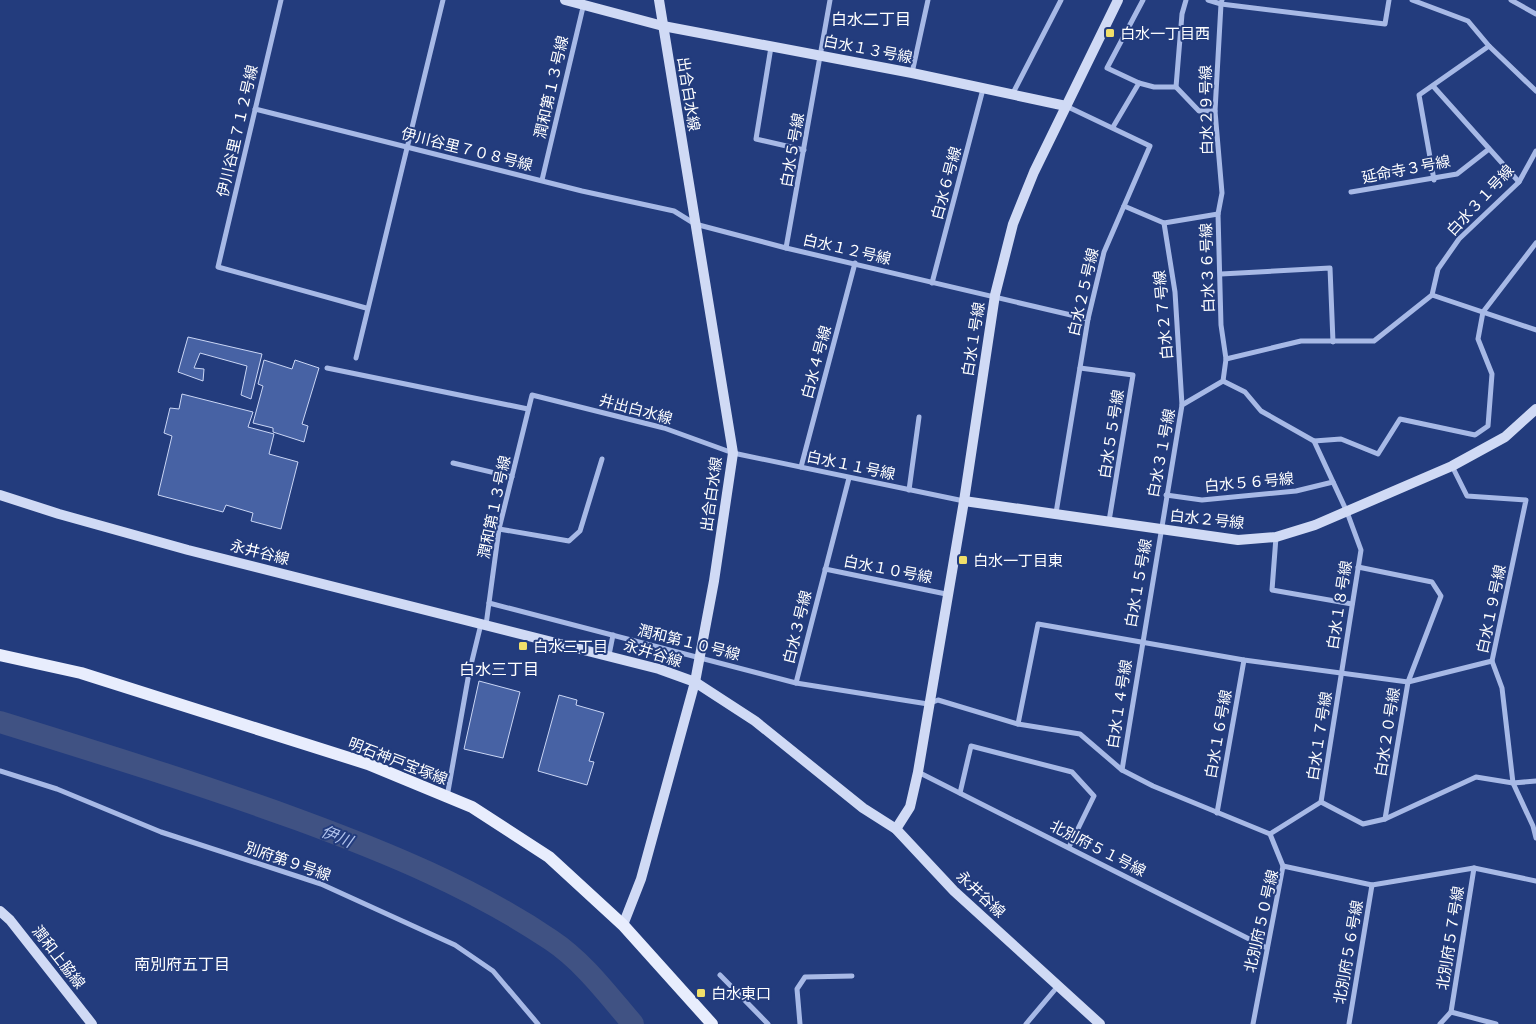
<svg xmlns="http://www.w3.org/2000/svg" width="1536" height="1024" font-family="'IBM Plex Sans','Noto Sans JP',sans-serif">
<rect width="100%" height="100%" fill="#233c7d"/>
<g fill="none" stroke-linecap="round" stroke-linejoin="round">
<!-- river -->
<path stroke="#405283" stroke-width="22" d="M 0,722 C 100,753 200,784 299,820 C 386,852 474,888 551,940 C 584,962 608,995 633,1024"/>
</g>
<!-- building -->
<g fill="#4762a4" stroke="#cad6f5">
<polygon points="188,337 262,354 251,399 241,395 247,366 200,353 194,368 204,369 203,381 178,372"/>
<polygon points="264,360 292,369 295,360 319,368 302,424 308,426 304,442 273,432 273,428 253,423 263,386 258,384"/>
<polygon points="182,394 253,412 248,427 274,434 269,454 298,462 281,529 251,521 253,513 226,505 223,512 158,495 172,436 164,433 170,408 179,409"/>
<polygon points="479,681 520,692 503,758 464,749"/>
<polygon points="559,695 577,700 576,705 604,713 589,761 594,762 587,785 538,771"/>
</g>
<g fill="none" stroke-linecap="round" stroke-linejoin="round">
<!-- street -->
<g stroke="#a7b9e6" stroke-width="5">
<polyline points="281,0 218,267 366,308"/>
<polyline points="1208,0 1221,4 1215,111 1222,193 1218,214"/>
<polyline points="1222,0 1221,4 1385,24 1389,0"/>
<polyline points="1412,0 1468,21 1489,46"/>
<polyline points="1511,0 1536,14"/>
<polyline points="771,47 756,139 804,150"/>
<polyline points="912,73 928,0"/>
<polyline points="1139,83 1154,87 1176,87 1199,111 1215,111"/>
<polyline points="1433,86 1519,182"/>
<polyline points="1176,87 1182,14 1186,0"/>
<polyline points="1012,95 1061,0"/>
<polyline points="255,109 582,191 674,211 695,224 786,248 1088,319"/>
<polyline points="1113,127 1139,83 1107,68 1143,0"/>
<polyline points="542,180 584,3"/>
<polyline points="1434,180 1419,95 1489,46 1536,91"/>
<polyline points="1351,192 1457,174 1489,149"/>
<polyline points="1124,206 1164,223 1218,214 1221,325 1226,359"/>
<polyline points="1164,223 1175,292 1182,405"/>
<polyline points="786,248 830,0"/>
<polyline points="1221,274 1330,268 1333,342"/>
<polyline points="932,283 983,89"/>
<polyline points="1432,295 1536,330"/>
<polyline points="356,358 443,0"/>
<polyline points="327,368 528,409"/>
<polyline points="1080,368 1133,375 1109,521"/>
<polyline points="1223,381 1245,392 1261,411 1314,441 1347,512 1361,550 1321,802"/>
<polyline points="1314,441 1341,439 1378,454 1400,419 1475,435 1488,426 1492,374 1478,339 1483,312 1536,243"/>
<polyline points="453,463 512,477"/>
<polyline points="1452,466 1467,496 1526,500 1492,661 1502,688 1513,783 1533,826 1536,838"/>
<polyline points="801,467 855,263"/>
<polyline points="849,478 796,683 928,704 938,700 1018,724 1080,734 1122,770 1153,786 1270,834 1321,802 1363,824 1385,819 1476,777 1513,783 1536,781"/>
<polyline points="909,490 919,417"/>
<polyline points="1166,495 1202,500 1296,491 1333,482"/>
<polyline points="1056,513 1088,319 1104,252 1150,146 1066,106"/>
<polyline points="499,529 569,541 580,531 602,459"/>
<polyline points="1276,537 1272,590 1352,604"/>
<polyline points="1358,567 1432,582 1441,596 1408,682"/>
<polyline points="825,569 946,594"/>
<polyline points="489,603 796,683"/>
<polyline points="486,625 499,529 532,395 664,428 733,453 964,501"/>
<polyline points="609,655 613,635"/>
<polyline points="1408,682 1492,661"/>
<polyline points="1018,724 1038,624 1244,660 1408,682 1385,819"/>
<polyline points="1122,770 1182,405 1223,381 1226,359 1301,341 1374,341 1432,295 1438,269 1459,239 1519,182 1536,151"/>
<polyline points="0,771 57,789 161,832 321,884 455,945 493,971 538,1024"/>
<polyline points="918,772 1267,948"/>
<polyline points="960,793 971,746 1072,772 1094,796 1069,847"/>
<polyline points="447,797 469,673 481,624"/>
<polyline points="1217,813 1244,660"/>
<polyline points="1270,834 1283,866"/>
<polyline points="720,975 768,1024"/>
<polyline points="1451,1012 1474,868"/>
<polyline points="800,1024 797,989 805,977 852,976"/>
<polyline points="1026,1024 1058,986"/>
<polyline points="1253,1024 1283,866 1372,885 1474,868 1536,881"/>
<polyline points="1349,1024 1372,885"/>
<polyline points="1440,1024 1451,1012 1496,1024"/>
</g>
<!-- secondary -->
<g stroke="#d0daf5" stroke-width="10">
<polyline points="565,0 663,26 912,73 1066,106"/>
<polyline points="0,495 59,514 188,550 659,669 695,682 755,721 863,808 896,829 954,891 1100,1024"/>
<polyline points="964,501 1238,540 1276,537 1315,525 1452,466 1505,437 1536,409"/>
<polyline points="896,829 910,807 918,772 964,501 995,295 1013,224 1034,172 1118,0"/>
<polyline points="0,911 10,920 92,1024"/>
<polyline points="623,925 641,879 695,682 714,581 733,453 659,0"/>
</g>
<!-- primary -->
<polyline stroke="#e8edfd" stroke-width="12" points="0,655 81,673 368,764 472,807 549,857 623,925 712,1024"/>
</g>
<!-- markers -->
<g fill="#f1df69" stroke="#233c7d" stroke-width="2">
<rect x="1105" y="28" width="10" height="10" rx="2.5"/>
<rect x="958" y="555" width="10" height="10" rx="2.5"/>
<rect x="518" y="641" width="10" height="10" rx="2.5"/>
<rect x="696" y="988" width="10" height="10" rx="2.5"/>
</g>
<g text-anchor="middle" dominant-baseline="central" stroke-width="4" stroke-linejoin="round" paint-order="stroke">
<!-- poi labels -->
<g font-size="15" fill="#fff" stroke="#233c7d" text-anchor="start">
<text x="1120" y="33">白水一丁目西</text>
<text x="973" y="560">白水一丁目東</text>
<text x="533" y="646">白水三丁目</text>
<text x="711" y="993">白水東口</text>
</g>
<!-- street labels -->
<g font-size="15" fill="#fff" stroke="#233c7d">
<text transform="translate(868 49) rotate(11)">白水１３号線</text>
<text transform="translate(551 87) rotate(-77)">潤和第１３号線</text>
<text transform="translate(689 94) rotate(81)">出合白水線</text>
<text transform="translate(1206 110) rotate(-91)">白水２９号線</text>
<text transform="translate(237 131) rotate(-77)">伊川谷里７１２号線</text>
<text transform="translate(467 149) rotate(14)">伊川谷里７０８号線</text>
<text transform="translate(792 150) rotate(-80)">白水５号線</text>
<text transform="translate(1406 169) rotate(-11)">延命寺３号線</text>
<text transform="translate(946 183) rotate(-75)">白水６号線</text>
<text transform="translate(1480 200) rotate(-47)">白水３１号線</text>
<text transform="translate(847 249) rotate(13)">白水１２号線</text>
<text transform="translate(1207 268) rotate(-92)">白水３６号線</text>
<text transform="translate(1083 292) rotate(-77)">白水２５号線</text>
<text transform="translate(1163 315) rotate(-95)">白水２７号線</text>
<text transform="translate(973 339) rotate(-81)">白水１号線</text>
<text transform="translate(816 362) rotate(-75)">白水４号線</text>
<text transform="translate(636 409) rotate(15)">井出白水線</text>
<text transform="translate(1111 434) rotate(-81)">白水５５号線</text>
<text transform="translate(1161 453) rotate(-79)">白水３１号線</text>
<text transform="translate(851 465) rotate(12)">白水１１号線</text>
<text transform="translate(1249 482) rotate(-5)">白水５６号線</text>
<text transform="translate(711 494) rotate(-82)">出合白水線</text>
<text transform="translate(494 507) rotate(-78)">潤和第１３号線</text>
<text transform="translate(1207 519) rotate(6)">白水２号線</text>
<text transform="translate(260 552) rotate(14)">永井谷線</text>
<text transform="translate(888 569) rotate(11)">白水１０号線</text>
<text transform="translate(1138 583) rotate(-80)">白水１５号線</text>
<text transform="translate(1339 605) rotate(-81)">白水１８号線</text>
<text transform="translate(1491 609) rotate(-78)">白水１９号線</text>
<text transform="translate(797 627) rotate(-76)">白水３号線</text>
<text transform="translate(689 642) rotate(14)">潤和第１０号線</text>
<text transform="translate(653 653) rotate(17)">永井谷線</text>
<text transform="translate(1119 704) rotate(-81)">白水１４号線</text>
<text transform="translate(1387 732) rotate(-81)">白水２０号線</text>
<text transform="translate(1218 734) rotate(-80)">白水１６号線</text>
<text transform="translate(1319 736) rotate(-81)">白水１７号線</text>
<text transform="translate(398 761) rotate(21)">明石神戸宝塚線</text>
<text transform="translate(1098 848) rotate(27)">北別府５１号線</text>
<text transform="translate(288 861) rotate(19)">別府第９号線</text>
<text transform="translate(981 894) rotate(43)">永井谷線</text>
<text transform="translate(1261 921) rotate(-77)">北別府５０号線</text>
<text transform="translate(1450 938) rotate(-81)">北別府５７号線</text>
<text transform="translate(1348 952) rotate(-80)">北別府５６号線</text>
<text transform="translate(59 957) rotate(52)">潤和上脇線</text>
</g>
<!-- neighbourhood labels -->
<g font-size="16" fill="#fff" stroke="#233c7d">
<text x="871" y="19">白水二丁目</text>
<text x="499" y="669">白水三丁目</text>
<text x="182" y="964">南別府五丁目</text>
</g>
<!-- water labels -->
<g font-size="16" font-style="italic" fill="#b2c4ee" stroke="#233c7d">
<text transform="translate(337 836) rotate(22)">伊川</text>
</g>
</g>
</svg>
